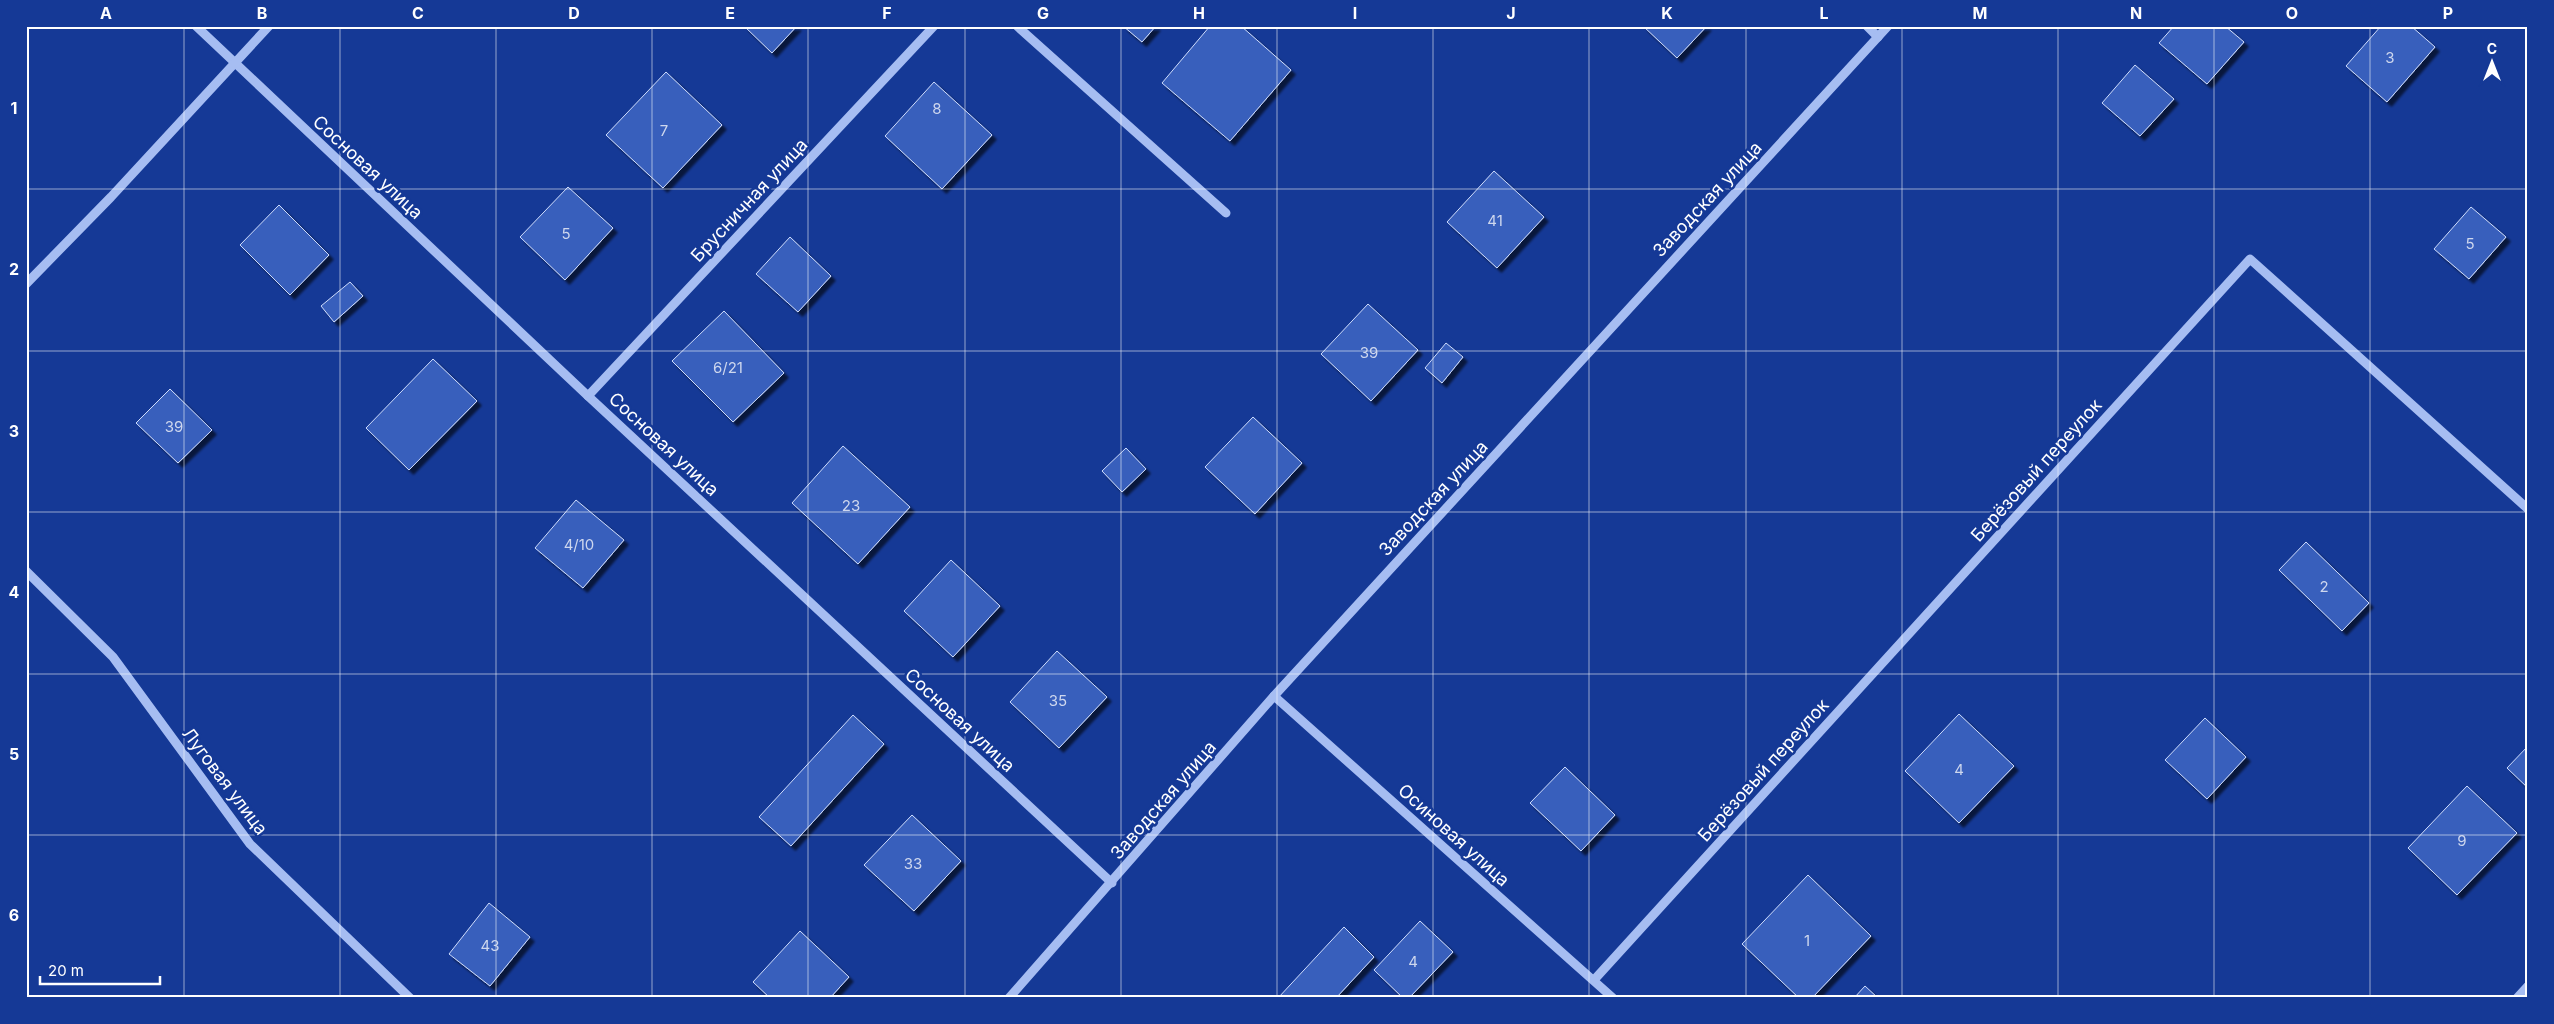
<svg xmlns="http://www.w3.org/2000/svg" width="2554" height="1024" font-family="Inter,sans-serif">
<defs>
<filter id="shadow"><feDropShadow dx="4.5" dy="4.5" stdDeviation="1" flood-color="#0009"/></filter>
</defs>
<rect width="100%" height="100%" fill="#153996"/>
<!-- building -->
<g fill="#395fbc" stroke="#cedcfc" filter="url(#shadow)">
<polygon points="744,26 797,26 772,53"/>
<polygon points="1123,26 1156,26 1142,42"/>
<polygon points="1210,26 1241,26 1291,70 1230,141 1162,83"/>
<polygon points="1643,26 1707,26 1677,58"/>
<polygon points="2174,26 2225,26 2244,42 2207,84 2159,43"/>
<polygon points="2381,26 2411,26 2435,47 2387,102 2346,66"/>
<polygon points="2135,65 2174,99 2140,136 2102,103"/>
<polygon points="666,72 722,125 663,188 606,135"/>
<polygon points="934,82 992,135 942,189 885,136"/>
<polygon points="1494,171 1544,217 1497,268 1447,222"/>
<polygon points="568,187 613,228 565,280 520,237"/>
<polygon points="279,205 329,255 290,295 240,245"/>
<polygon points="2471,207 2506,237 2469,279 2434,249"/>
<polygon points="790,237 831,276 798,312 756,274"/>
<polygon points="350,282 363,296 334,322 321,306"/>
<polygon points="1368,304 1418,350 1371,401 1321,354"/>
<polygon points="724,311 784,373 733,422 672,361"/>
<polygon points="1446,343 1463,357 1442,383 1425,368"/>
<polygon points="433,359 477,401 409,470 366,428"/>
<polygon points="170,389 212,430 178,463 136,423"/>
<polygon points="1253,417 1302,463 1255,514 1205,467"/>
<polygon points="843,446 910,507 858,564 792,503"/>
<polygon points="1126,448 1146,469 1122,492 1102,471"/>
<polygon points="576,500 624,540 583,588 535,548"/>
<polygon points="2306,542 2369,603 2342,631 2279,570"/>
<polygon points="951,560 1000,606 953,657 904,611"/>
<polygon points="1057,651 1107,697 1059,748 1010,702"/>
<polygon points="1959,714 2014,766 1959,823 1905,771"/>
<polygon points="853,715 884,744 791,846 759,817"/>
<polygon points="2205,718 2246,757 2207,799 2165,760"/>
<polygon points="2528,746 2528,788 2507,768"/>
<polygon points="1565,767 1615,815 1581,851 1530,803"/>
<polygon points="2467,786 2517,833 2457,895 2408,848"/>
<polygon points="912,815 961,861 914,911 864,865"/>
<polygon points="1808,875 1871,936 1812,998 1799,998 1742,944"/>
<polygon points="489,903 530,937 490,986 449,954"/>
<polygon points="1420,921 1453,952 1409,998 1403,998 1374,970"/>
<polygon points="1344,927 1374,957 1336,998 1278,998"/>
<polygon points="800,931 849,977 830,998 770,998 753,982"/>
<polygon points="1865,986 1878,998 1854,998"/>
</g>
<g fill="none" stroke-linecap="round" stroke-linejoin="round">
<!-- minor -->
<g stroke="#a6bdf2" stroke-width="9">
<polyline points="196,26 588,396 1112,883"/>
<polyline points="1017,26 1226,213"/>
<polyline points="1867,26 1878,37"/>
<polyline points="26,284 111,197 269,26"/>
<polyline points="588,396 934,26"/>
<polyline points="26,571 113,657 250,844 410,998"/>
<polyline points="1274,696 1613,998"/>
<polyline points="1594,980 2250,259 2528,509"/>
<polyline points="1009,998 1274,696 1888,26"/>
<polyline points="2517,998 2528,986"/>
</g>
</g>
<!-- grid -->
<path fill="none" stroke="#fff" stroke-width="1" stroke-opacity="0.55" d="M 184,26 L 184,998M 340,26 L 340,998M 496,26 L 496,998M 652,26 L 652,998M 808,26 L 808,998M 965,26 L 965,998M 1121,26 L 1121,998M 1277,26 L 1277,998M 1433,26 L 1433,998M 1589,26 L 1589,998M 1746,26 L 1746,998M 1902,26 L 1902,998M 2058,26 L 2058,998M 2214,26 L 2214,998M 2370,26 L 2370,998M 26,189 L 2528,189M 26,351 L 2528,351M 26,512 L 2528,512M 26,674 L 2528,674M 26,835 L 2528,835"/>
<g text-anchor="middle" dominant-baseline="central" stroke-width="5" stroke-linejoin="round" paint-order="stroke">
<!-- number labels -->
<g font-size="15" fill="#ced7ee">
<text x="2390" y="57">3</text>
<text x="937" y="108">8</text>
<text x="664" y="130">7</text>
<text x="1495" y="220">41</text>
<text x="566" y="233">5</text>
<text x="2470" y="243">5</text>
<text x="1369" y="352">39</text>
<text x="728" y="367">6/21</text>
<text x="174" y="426">39</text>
<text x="851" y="505">23</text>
<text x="579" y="544">4/10</text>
<text x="2324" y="586">2</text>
<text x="1058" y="700">35</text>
<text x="1959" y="769">4</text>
<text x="2462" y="840">9</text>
<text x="913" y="863">33</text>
<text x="1807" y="940">1</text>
<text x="490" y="945">43</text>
<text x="1413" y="961">4</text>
</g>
<!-- street labels -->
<g font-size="18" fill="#fff" stroke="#153996">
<text transform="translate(368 167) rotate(43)">Сосновая улица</text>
<text transform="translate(1707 199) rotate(-47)">Заводская улица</text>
<text transform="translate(749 200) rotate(-47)">Брусничная улица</text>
<text transform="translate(664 444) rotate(43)">Сосновая улица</text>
<text transform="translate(2036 470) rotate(-48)">Берёзовый переулок</text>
<text transform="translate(1433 498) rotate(-47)">Заводская улица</text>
<text transform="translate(960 720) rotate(43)">Сосновая улица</text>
<text transform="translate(1763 770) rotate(-48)">Берёзовый переулок</text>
<text transform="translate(225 781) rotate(53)">Луговая улица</text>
<text transform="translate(1163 800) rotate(-49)">Заводская улица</text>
<text transform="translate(1454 835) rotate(42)">Осиновая улица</text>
</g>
</g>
<!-- border -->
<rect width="2554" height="1024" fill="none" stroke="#153996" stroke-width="55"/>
<!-- north arrow -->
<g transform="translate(2492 62)" stroke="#153996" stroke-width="4" paint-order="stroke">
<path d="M0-4L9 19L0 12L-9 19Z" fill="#ffffff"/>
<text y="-8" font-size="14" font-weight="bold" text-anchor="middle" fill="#ffffff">С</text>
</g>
<!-- scale -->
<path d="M40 976v8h120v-8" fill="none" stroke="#ffffff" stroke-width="2.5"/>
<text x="48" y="976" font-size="15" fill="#ffffff" stroke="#153996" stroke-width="4" paint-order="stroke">20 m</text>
<rect x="28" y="28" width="2498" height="968" fill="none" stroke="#fff" stroke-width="2"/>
<g font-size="16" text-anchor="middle" font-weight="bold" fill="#fff">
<text x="106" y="19">A</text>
<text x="262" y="19">B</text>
<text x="418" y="19">C</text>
<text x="574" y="19">D</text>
<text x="730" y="19">E</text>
<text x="887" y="19">F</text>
<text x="1043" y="19">G</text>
<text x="1199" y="19">H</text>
<text x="1355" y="19">I</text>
<text x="1511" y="19">J</text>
<text x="1667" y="19">K</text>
<text x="1824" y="19">L</text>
<text x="1980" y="19">M</text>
<text x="2136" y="19">N</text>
<text x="2292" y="19">O</text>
<text x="2448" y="19">P</text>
<text x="14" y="114">1</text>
<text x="14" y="275">2</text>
<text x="14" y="437">3</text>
<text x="14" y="598">4</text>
<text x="14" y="760">5</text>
<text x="14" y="921">6</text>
</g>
</svg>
